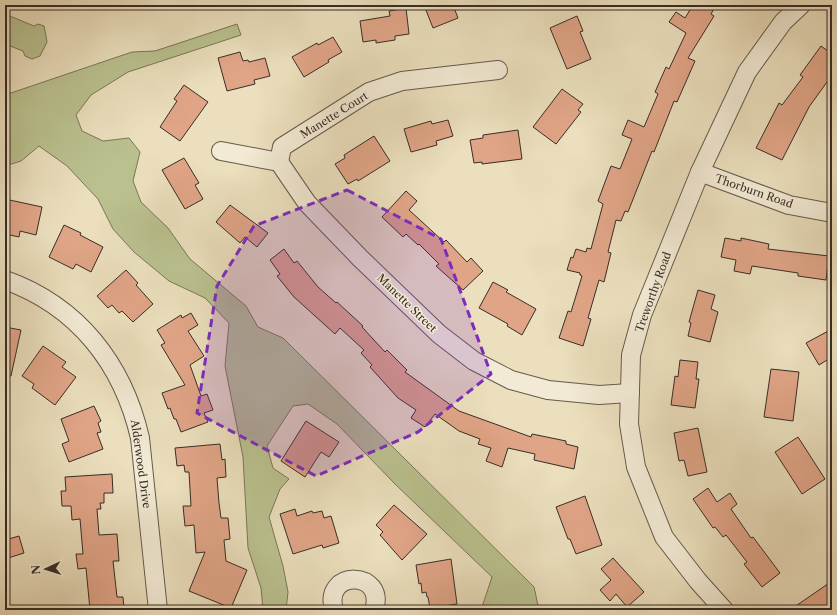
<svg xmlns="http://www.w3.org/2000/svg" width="837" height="615" font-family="'Libre Caslon Text',serif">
<rect width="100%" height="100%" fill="#ebdfbd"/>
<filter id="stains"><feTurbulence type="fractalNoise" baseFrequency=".005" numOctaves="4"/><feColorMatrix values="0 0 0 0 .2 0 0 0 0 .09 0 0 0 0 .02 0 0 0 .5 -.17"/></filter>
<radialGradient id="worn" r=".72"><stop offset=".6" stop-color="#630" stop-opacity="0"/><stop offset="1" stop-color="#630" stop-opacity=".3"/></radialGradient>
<!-- green -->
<g fill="#bac18f" stroke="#79775b">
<polygon points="5,14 34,26 38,24 44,26 47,42 40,56 32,59 25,56 23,51 5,44"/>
<polygon points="237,24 241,35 128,72 91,95 76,115 82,131 103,141 129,138 140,152 133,181 141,202 168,228 190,259 246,306 258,327 283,338 534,587 539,610 481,610 492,577 395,484 337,424 308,404 293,406 267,446 273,468 289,479 280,489 269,517 283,566 288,592 286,610 263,610 261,588 248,548 243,457 225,366 229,323 205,298 169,281 134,252 113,229 98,199 67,166 39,146 21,161 5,166 5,95 132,52 155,51"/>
</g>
<!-- building -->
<g fill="#e0a587" stroke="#382d27">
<polygon points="424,5 453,5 458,18 433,28"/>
<polygon points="693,5 716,5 711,14 714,16 688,58 695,61 677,102 674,101 654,152 652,151 628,212 625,211 621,221 616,220 608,252 611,253 604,282 599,280 588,318 591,319 583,346 559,338 568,311 571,312 582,276 580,275 580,273 567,270 571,257 573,258 576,249 586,252 587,248 591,249 603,204 598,201 611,166 620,169 632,139 622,135 628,120 644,127 658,94 655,92 666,67 669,69 686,33 669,22 676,12 685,18"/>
<polygon points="406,8 409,34 395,36 395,40 376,43 376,40 363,42 360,21 390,16 389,11"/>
<polygon points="577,16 583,31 580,32 591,59 567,69 550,28"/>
<polygon points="333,37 342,52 328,60 329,62 304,77 292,57 317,43 318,45"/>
<polygon points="821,46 832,54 832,64 827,71 832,75 809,107 782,160 756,148 779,103 782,105 803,77 800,75"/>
<polygon points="240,52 243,61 248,60 249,62 265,58 270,76 254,80 255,84 227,91 218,58"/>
<polygon points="184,85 208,102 180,141 160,127 177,101 174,99"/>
<polygon points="562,89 583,104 578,110 581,112 556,144 533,127"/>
<polygon points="448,120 453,136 436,141 437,145 411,152 404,129 431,121 432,124"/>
<polygon points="518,130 522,159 482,164 482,162 474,163 470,140 483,138 483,135"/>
<polygon points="374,136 390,161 358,181 357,179 348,184 335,164 345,158 344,155"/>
<polygon points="184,158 199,183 195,185 203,199 185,209 162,170"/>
<polygon points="406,191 417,201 409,210 444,242 446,240 467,262 471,258 483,271 463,290 436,266 439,264 419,244 418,245 406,234 403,237 382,217"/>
<polygon points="5,199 42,207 36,235 20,231 19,237 5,234"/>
<polygon points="230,205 268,233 257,247 245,237 240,243 216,222"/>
<polygon points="64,225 81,233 80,235 103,247 91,272 76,264 73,269 49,257"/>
<polygon points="725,238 741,241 741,238 769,244 768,249 829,256 826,280 798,276 798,273 752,266 750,274 734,271 736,260 721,257"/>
<polygon points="284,249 294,263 297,261 318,287 336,303 337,302 363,326 362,327 385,352 387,350 407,370 405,372 459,411 531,437 532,434 566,441 566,444 578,447 574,469 534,460 535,454 508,448 502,467 486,461 491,448 478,444 480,439 459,431 435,414 425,427 411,418 416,410 398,398 370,367 372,365 361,353 364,350 340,328 335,334 294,297 277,276 280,274 270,260"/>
<polygon points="126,270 138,283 136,285 153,304 133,322 122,311 119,313 112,305 108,308 97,296"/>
<polygon points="493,282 508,290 506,292 536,309 522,335 507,326 508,324 479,308"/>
<polygon points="698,290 715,295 711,309 718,312 710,342 688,336 691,323 689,322"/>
<polygon points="191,313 198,325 188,331 204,356 190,365 201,396 207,394 213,410 204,413 208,422 181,432 176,419 174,419 170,408 168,409 162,393 185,385 161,345 165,343 157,330 181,315 182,318"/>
<polygon points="5,327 21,330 11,376 5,376"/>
<polygon points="832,329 832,357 819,365 806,343"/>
<polygon points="43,346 66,362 62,367 76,377 55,405 32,388 34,384 22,376"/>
<polygon points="680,360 698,362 696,379 699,379 695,408 671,405 675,376 678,377"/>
<polygon points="771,369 799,372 793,421 764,417"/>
<polygon points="94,406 101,421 98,423 101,432 97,433 103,449 69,462 62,444 69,441 61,419"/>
<polygon points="306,421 339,442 329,457 321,452 305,477 281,461"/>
<polygon points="698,428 707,472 688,476 684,460 679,461 674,433"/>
<polygon points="798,437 825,479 802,494 775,452"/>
<polygon points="220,444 222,460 225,459 226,477 217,478 219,503 221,518 228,518 230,539 224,540 226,561 247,570 231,608 189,591 205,552 196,553 194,525 185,526 183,506 191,506 189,472 185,472 184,465 177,466 175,448"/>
<polygon points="112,474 113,493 104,493 104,503 100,503 101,509 97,509 99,535 117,534 119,561 113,561 117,597 123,597 124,610 90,610 86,568 78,569 76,554 83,554 80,519 72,520 71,506 62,506 61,491 66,491 65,477"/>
<polygon points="708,488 717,502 730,493 737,504 731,509 751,538 753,537 780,573 762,587 744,564 747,562 726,535 723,537 715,527 713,528 693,499"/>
<polygon points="585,496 602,545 576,554 570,539 568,539 556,507"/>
<polygon points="394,505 427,534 402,560 380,535 383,532 376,525"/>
<polygon points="295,509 297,516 312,511 313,513 322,511 324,518 331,516 339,543 323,548 322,545 293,554 280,514"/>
<polygon points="19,536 24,553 5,559 5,540"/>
<polygon points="613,558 644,592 627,607 616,594 610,601 600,590 611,580 601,569"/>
<polygon points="451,559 457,604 430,608 428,597 427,597 426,592 422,593 421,583 419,584 416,565"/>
<polygon points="832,581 832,610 790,610"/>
</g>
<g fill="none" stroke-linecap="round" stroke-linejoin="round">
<!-- minor casing -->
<g stroke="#655a4c" stroke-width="20">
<g id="minor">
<polyline points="221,151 279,162 307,203 360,258 439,334 474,361 511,380 548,390 599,395 630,393"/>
<polyline points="279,162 282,147 369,92 402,81 498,70"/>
<polyline points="700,172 789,205 832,213"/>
<path d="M 5,280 C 78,306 123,364 140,438 L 158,610"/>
<path d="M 334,610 C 322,569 387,570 374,610"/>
<polyline points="724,610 698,581 664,537 636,467 629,424 631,355 642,315 700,172 747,72 783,22 801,5"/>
</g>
</g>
<!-- minor -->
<use href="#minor" stroke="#f2ead4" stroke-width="18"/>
</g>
<!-- marked area -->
<path fill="#7b2cbf" fill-opacity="0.2" stroke="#7b2cbf" stroke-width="3" stroke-dasharray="8 5" stroke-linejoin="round" d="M 347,190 L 441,239 L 491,374 L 418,432 L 316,476 L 197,413 L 217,286 L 254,226 Z"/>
<g text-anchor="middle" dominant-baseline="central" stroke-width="3" stroke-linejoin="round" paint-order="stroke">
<!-- street labels -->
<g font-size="11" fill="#382d27" stroke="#f2ead4">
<text transform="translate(334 115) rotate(-32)">Manette Court</text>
<text transform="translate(754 191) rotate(19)">Thorburn Road</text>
<text transform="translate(653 292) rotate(-70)">Treworthy Road</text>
<text transform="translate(407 303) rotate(44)">Manette Street</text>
<text transform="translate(141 464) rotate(82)">Alderwood Drive</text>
</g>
</g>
<!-- margin -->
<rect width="837" height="615" fill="none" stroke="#ebdfbd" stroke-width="20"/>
<rect x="6" y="6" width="825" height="603" fill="none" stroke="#382d27" stroke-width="2"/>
<rect x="10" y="10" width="817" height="595" fill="none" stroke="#382d27"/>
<!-- north arrow -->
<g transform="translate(46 569) rotate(266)" stroke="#f2ead4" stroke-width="3" paint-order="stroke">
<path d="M0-3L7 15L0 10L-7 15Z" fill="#382d27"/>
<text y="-6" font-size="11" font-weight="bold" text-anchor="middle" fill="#382d27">N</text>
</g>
<rect width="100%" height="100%" filter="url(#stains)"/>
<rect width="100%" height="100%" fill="url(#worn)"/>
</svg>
